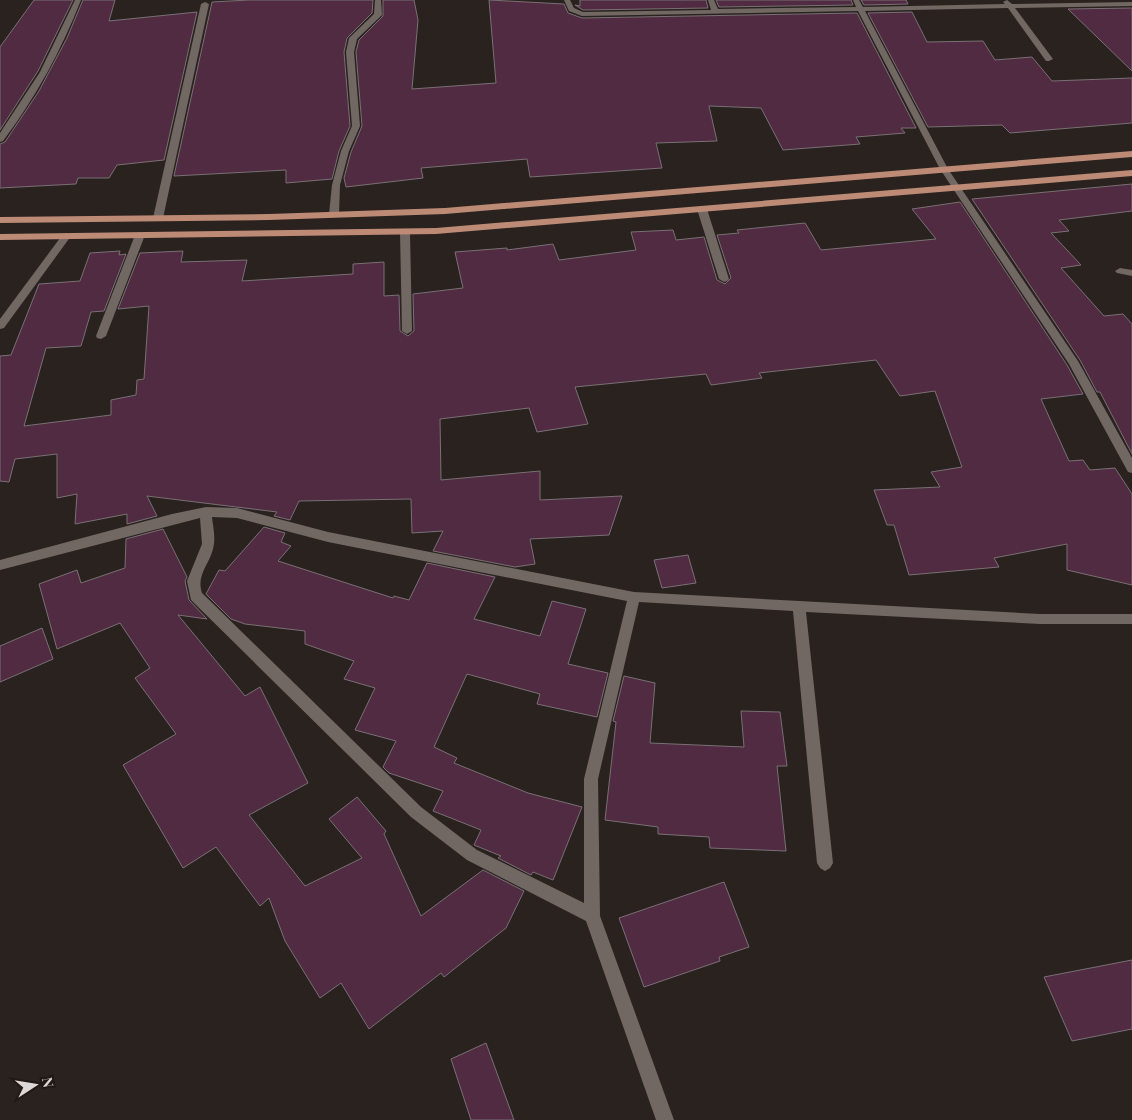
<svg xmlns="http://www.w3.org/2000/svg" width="1132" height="1120" font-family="'Playfair Display',serif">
<rect width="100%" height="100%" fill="#2a221e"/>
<!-- building -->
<g fill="#502b42" stroke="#797075">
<polygon points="34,0 73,0 38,71 0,130 0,47"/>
<polygon points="83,0 115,0 109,21 197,12 164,160 117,165 109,178 78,178 76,184 0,188 0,144 5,142 39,91 67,38"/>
<polygon points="249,0 373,0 372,13 347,38 344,52 350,126 339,151 332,179 286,183 286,170 174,176 212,2"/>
<polygon points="383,0 414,0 418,20 412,89 496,83 489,0 564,4 568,13 582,18 857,13 916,128 901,128 905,133 856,137 860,144 783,150 761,108 709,106 717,141 656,143 662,168 530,177 527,159 421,168 423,178 346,187 344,178 351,152 362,126 356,52 359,40 383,16"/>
<polygon points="580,0 706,0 708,8 583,10 575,5 580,6"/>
<polygon points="716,0 851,0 853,5 719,7"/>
<polygon points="861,0 906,0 908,4 864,5"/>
<polygon points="1132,8 1132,71 1068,9"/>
<polygon points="912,12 927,42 983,41 995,60 1032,57 1052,81 1132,78 1132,123 1010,133 1002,125 928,127 868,13"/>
<polygon points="1132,184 1132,211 1059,220 1069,231 1051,233 1081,265 1061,268 1104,316 1123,314 1132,324 1132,454 1100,392 1097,392 1080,360 972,199"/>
<polygon points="960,202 1067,365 1083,394 1041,399 1069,461 1083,460 1090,470 1115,468 1132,494 1132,585 1067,570 1067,544 994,558 999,567 909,575 894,525 887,525 874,490 940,487 931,472 962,467 935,391 900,396 876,360 759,373 762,378 711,385 706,374 575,387 588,424 537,432 529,408 440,419 441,480 540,471 540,500 622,496 609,535 530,539 535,564 515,567 433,551 443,531 412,533 411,499 299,501 290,520 274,516 277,512 147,496 157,516 127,524 127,514 75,524 77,494 57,498 57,454 15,459 9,482 0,481 0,356 11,355 39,284 80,281 90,253 120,251 119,255 126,254 104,311 91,312 81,346 46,348 24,426 111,415 111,400 136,395 137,380 144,379 149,306 118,309 140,253 183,251 181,262 247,260 242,281 353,274 353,264 384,262 384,296 399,295 400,331 408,336 414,331 413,294 463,288 455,252 507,248 507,250 553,244 559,260 636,250 631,232 673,230 676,240 704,237 717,280 725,284 731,278 717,235 739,233 737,230 805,223 821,250 936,239 912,209"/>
<polygon points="264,527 285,533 281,542 291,546 278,561 393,598 394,596 409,600 427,563 495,577 474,619 540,636 552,601 586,609 568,664 608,673 597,717 537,704 540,694 467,674 434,747 457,758 454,763 528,793 582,807 553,880 533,872 531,875 498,858 501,856 474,845 481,830 433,811 443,791 389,773 383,767 396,741 355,730 375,688 344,679 354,661 305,644 305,631 245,624 231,619 206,594 219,570 225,571"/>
<polygon points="163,529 187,577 185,581 189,600 207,619 178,615 245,696 260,687 308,783 249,815 305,886 362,858 329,819 357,797 386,831 384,834 421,916 483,870 524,891 506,928 444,977 441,973 369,1029 341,983 320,998 285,941 269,898 260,906 216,847 183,868 123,765 176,734 135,678 150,668 120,623 57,649 39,584 77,570 81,583 125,568 126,539"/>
<polygon points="688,555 696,583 662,588 654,560"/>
<polygon points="42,628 53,659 0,682 0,646"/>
<polygon points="624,676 655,683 650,743 744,747 741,711 780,712 787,766 777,766 786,851 710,848 709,837 658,834 658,827 605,820 616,722 613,721"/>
<polygon points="724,882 749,947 719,957 720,961 644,987 619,918"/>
<polygon points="1132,960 1132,1029 1072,1041 1044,977"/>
<polygon points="486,1043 514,1120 471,1120 451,1059"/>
</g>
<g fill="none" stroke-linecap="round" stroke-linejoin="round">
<!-- minor -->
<g fill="#716863" fill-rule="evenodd">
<path d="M 75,0 L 81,0 C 61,51 36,97 3,141 L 0,142 L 0,133 L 40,72 Z"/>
<polygon points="375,0 381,0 382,15 357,39 354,52 360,126 349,151 340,185 339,214 334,217 329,214 332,185 341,151 352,126 346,52 349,38 374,14"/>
<polygon points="564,0 570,0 574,8 583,12 711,10 708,0 714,0 718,9 856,7 853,0 859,0 863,7 1005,4 1003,2 1007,0 1012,4 1132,2 1132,6 1015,8 1053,59 1049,61 1046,61 1008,8 865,11 948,169 1078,361 1132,458 1132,473 1128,472 1069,364 940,169 858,11 582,16 569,11"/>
<polygon points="205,2 209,4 163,218 158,221 153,218 201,4"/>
<polygon points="702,206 707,209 729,279 727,281 724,282 719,279 697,209"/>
<polygon points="405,229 410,232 412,331 407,334 402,331 400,232"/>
<polygon points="140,232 145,235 106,336 101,339 97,338 96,336 135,235"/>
<polygon points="66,233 71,236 4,328 0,329 0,319 63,234"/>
<polygon points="1120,268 1132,270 1132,276 1117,273 1115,271"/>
<path d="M 206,507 L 237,508 L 328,532 L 634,592 L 1040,614 L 1132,614 L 1132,624 L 1040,624 L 806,612 L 833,863 L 830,868 L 825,871 L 820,868 L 817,863 L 793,611 L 639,602 L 598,779 L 600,916 L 674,1120 L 656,1120 L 586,921 L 467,860 L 411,817 L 191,600 L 187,581 L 202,544 L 200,518 L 0,570 L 0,560 L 172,514 ZM 212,517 L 237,518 L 328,542 L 627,601 L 584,779 L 584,903 L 477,850 L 421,807 L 202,593 C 196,575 209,565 213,549 C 216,538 213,527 212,517 Z"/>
</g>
<!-- major -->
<g fill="#bd8a76" fill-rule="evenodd">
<polygon points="1132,151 1132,157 445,214 269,220 0,223 0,217 269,214 445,208"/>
<polygon points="1132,170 1132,176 436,234 0,240 0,234 436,228"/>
</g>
</g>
<!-- north arrow -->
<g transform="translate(35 1085) rotate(78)" stroke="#201915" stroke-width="4" paint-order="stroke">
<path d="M0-4L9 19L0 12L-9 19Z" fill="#ddd7d5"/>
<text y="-8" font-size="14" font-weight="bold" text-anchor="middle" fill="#ddd7d5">N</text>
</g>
</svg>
